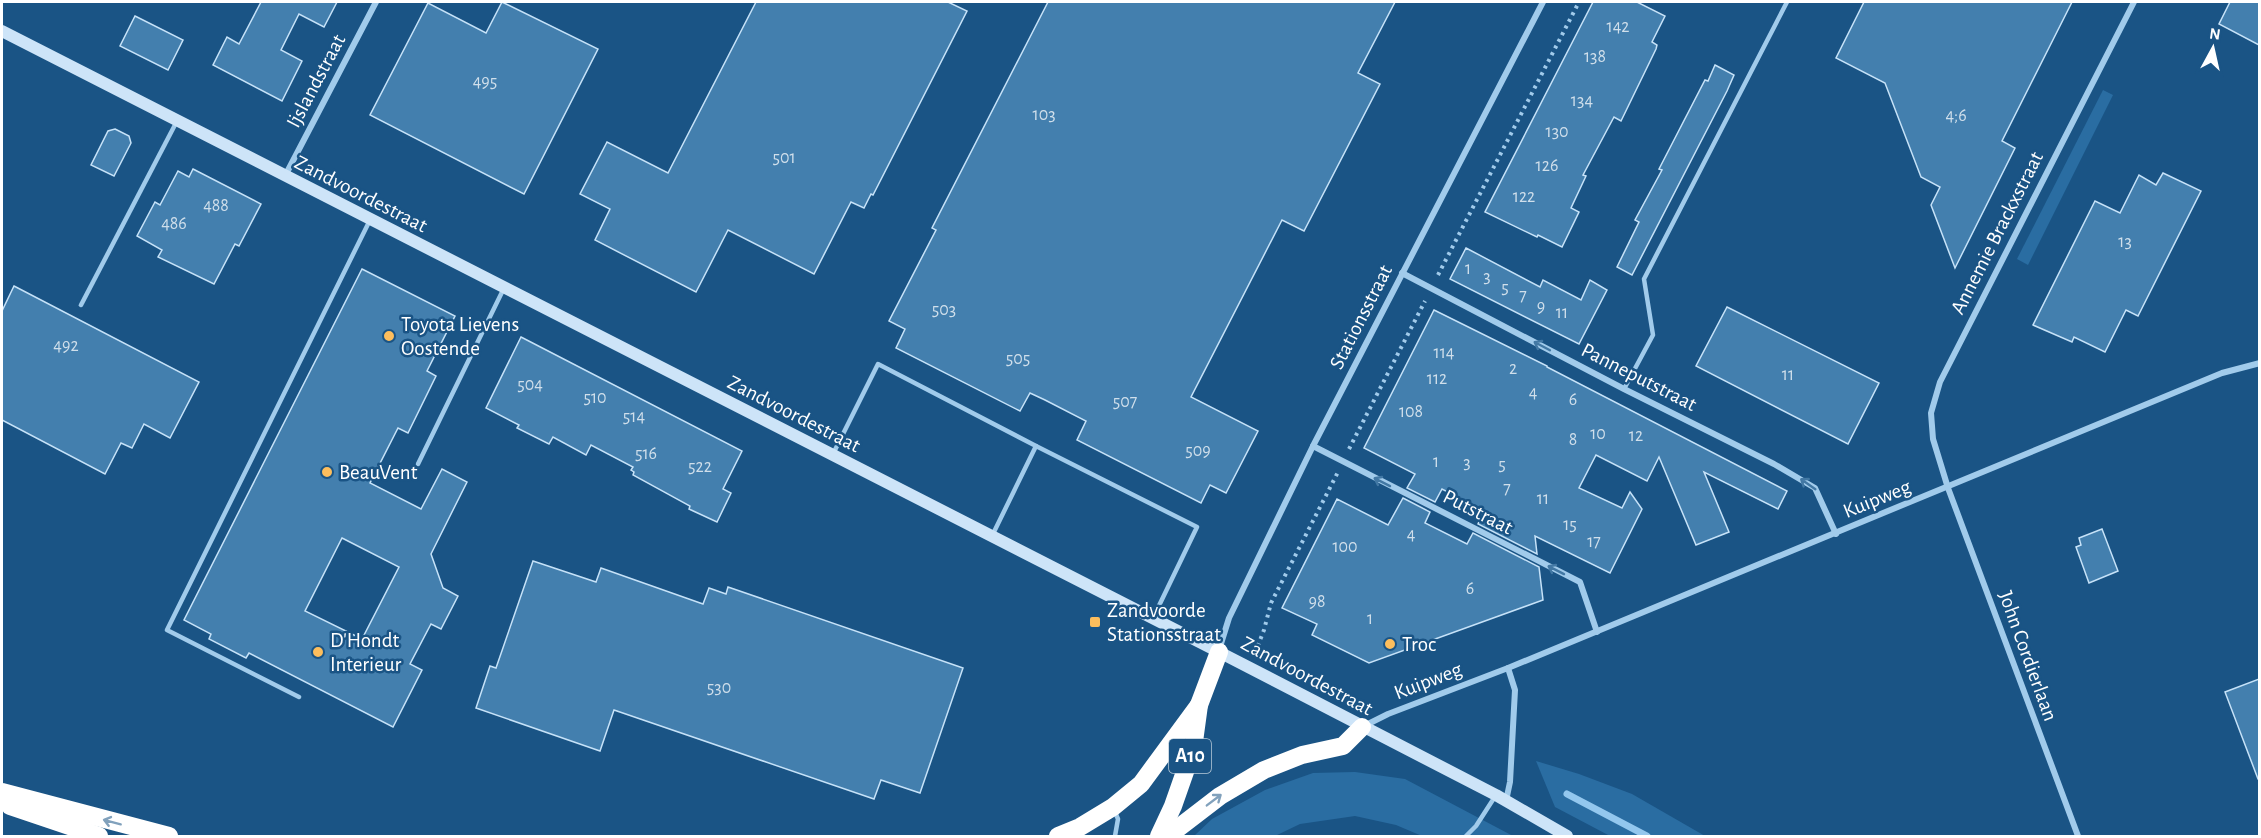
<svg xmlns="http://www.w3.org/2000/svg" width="2261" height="838" font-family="'Alegreya Sans',sans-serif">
<rect width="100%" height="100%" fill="#1a5485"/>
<!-- green -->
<g fill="#2a6da2">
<polygon points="2103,90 2113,95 2028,265 2017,259"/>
<polygon points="1536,761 1579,774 1632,794 1705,836 1610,836 1555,807"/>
<polygon points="1355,772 1405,779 1513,836 1422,836 1396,825 1355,816 1300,824 1275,836 1194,836 1212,819 1265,790 1313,773"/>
</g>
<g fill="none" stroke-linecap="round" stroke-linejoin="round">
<!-- stream -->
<polyline stroke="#93c7ee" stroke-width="7" points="1567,794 1647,836"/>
</g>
<!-- building -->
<g fill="#437fae" stroke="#c6e2f8" stroke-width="1.5" fill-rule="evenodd">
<polygon points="261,2 337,2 324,27 299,14 281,50 302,61 282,101 213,65 227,37 239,44"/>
<polygon points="502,2 598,49 524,194 370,115 428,3 486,33"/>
<polygon points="756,2 948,2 967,11 873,195 871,194 864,208 851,202 814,274 728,230 696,292 595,240 610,209 580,194 607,142 668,173"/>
<polygon points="1048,2 1395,2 1358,73 1380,84 1304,231 1282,220 1191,397 1258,431 1226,493 1210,485 1201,503 1077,440 1086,421 1045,400 1030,393 1020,411 896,348 905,329 889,321 936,230 932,228"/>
<polygon points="1593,2 1637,2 1665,16 1652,42 1657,45 1656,49 1621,121 1614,117 1583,175 1586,176 1571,208 1579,212 1562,247 1538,235 1537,237 1485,212"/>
<polygon points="1864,2 2072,2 2002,141 2015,148 1955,268 1931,205 1940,187 1921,177 1885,83 1836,58"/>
<polygon points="2230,2 2259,2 2259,45 2219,24"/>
<polygon points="135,16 183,40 168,70 120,46"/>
<polygon points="1715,65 1734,75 1727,91 1632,275 1617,267 1639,222 1635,220 1662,170 1659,169 1705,80 1708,81"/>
<polygon points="115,129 129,136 131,143 114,176 91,165 108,131"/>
<polygon points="193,169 261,204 239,246 235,244 214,284 158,257 162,250 137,236 155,202 160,205 178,171 189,177"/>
<polygon points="2163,173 2201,191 2138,316 2126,310 2105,352 2074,337 2072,342 2033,325 2095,201 2120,213 2139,175 2156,185"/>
<polygon points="1466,248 1540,287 1543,280 1581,300 1590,280 1607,290 1579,344 1450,279"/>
<path d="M 362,269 L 455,316 L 427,371 L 436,376 L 408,433 L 398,428 L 370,483 L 421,509 L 442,469 L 467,482 L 431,554 L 443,588 L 458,596 L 441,629 L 431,624 L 410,664 L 422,670 L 393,727 L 249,653 L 246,658 L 209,639 L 211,634 L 184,620 ZM 342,538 L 399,567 L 362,639 L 305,611 Z"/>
<polygon points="14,286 199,382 170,438 144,424 132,448 121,443 105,474 2,420 2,311"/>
<polygon points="1727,307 1879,383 1848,444 1696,366"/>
<polygon points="1434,310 1547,366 1547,367 1787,491 1778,509 1704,472 1729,532 1696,545 1659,457 1647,481 1596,455 1579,488 1622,508 1630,492 1642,509 1610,573 1535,536 1537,554 1478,524 1484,511 1442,489 1435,502 1407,488 1415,474 1364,448"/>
<polygon points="521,337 742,451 723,489 731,493 717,522 689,509 690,506 633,475 634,472 631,470 633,467 591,445 586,455 553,437 549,444 517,428 519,425 486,408"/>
<polygon points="1403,498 1430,512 1425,523 1467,544 1473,533 1539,567 1543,600 1369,663 1312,635 1317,624 1282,608 1337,499 1388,525"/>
<polygon points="2102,529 2118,571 2089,583 2076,547 2081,545 2079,538"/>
<polygon points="533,561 596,582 601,568 703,604 709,588 726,594 728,587 963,668 920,793 881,780 874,799 614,710 600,751 476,708 490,666 496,668"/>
<polygon points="2259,679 2259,779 2258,779 2225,692"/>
</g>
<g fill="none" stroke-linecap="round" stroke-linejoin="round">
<!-- path -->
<g stroke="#a1cbeb" stroke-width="4" stroke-dasharray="3 4.5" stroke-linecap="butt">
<polyline points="1438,275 1579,2"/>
<polyline points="1349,449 1425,301"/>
<polyline points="1255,653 1264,630 1271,603 1338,472"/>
</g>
<!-- service -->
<g stroke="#a1cbeb" stroke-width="4.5">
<polyline points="81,305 177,121"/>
<polyline points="1624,389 1653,335 1644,279 1787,2"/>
<polyline points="833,454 878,364 1036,446"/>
<polyline points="418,464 504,288"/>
<polyline points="992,536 1036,446 1197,527 1154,616"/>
<polyline points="299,697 167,630 370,220"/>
<polyline points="1114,810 1118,819 1115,836"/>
<polyline points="1466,836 1476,826 1496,795"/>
</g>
<!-- minor -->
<g stroke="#a1cbeb" stroke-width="6">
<polyline points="285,176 376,2"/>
<polyline points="1402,273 1624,389 1774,464 1815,488 1836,534"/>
<polyline points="1313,446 1580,582 1597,632"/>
<polyline points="1219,650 1229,618 1313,446 1543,2"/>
<polyline points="1364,726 1388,714 1508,668"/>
<polyline points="1506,801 1510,782 1515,690 1508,668 2222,373 2260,363"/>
<polyline points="2078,836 1948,488 1933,439 1931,413 1940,382 2134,2"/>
</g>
<!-- secondary -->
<polyline stroke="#cde4f8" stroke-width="12" points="2,31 1219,652 1496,795 1567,836"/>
<!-- motorway -->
<g stroke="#fff" stroke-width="18">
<polyline points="2,792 169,836"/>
<polyline points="10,806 99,836"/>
<polyline points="1058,836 1080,827 1113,807 1141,784 1199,705"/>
<polyline points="1159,836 1173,806 1193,749 1199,705 1219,652"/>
<polyline points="1168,836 1220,796 1264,770 1302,755 1343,746 1362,727"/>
</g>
</g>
<!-- one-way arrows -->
<defs><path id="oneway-shaft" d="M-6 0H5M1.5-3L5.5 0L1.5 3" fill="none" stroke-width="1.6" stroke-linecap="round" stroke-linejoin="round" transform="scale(1.5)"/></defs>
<g stroke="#4278a4">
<use href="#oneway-shaft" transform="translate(1542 346) rotate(-152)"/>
<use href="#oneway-shaft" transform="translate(1382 482) rotate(-153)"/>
<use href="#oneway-shaft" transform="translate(1808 484) rotate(-145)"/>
<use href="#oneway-shaft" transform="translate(1556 570) rotate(-153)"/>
</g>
<g stroke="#81a1bc">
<use href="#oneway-shaft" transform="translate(1214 800) rotate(-37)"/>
<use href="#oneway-shaft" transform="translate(112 822) rotate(-165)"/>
</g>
<!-- markers -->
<g fill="#fdbe5d" stroke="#1a5485" stroke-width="2">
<circle cx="389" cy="336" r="6"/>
<circle cx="327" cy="472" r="6"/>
<rect x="1089" y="616" width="12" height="12" rx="3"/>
<circle cx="1390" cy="644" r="6"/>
<circle cx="318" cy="652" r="6"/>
</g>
<g text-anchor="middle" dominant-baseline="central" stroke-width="5" stroke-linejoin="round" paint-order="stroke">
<!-- number labels -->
<g font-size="18" fill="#d0dfeb">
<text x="1618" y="27">142</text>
<text x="1595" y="57">138</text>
<text x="485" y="82">495</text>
<text x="1582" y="101">134</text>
<text x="1044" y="115">103</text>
<text x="1956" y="116">4;6</text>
<text x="1557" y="132">130</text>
<text x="784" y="158">501</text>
<text x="1547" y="166">126</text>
<text x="1524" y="197">122</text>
<text x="216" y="206">488</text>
<text x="174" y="224">486</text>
<text x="2125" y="242">13</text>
<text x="1468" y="269">1</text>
<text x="1487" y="277">3</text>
<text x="1505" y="288">5</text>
<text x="1523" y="296">7</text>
<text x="1541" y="307">9</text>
<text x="944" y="310">503</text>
<text x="1562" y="313">11</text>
<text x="66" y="346">492</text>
<text x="1444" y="353">114</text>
<text x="1018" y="359">505</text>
<text x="1513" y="369">2</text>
<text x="1788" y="375">11</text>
<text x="1437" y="379">112</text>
<text x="530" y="385">504</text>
<text x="1533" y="393">4</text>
<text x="595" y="398">510</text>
<text x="1573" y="400">6</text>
<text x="1125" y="402">507</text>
<text x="1411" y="412">108</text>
<text x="634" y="417">514</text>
<text x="1598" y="434">10</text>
<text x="1636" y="436">12</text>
<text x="1573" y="440">8</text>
<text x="1198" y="451">509</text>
<text x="646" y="454">516</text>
<text x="1436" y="462">1</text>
<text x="1467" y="463">3</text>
<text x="1502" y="465">5</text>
<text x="700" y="467">522</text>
<text x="1507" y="489">7</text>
<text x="1543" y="499">11</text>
<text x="1570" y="525">15</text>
<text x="1411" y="535">4</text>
<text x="1594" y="542">17</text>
<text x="1345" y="547">100</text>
<text x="1470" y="589">6</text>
<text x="1317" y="602">98</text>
<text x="1370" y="619">1</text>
<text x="719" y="688">530</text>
</g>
<!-- shield labels -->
<rect fill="#1a5485" stroke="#baccda" stroke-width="1.5" x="1169" y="739" width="42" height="34" rx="4.5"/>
<g font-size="20" font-weight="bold" fill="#fff">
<text x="1190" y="756">A10</text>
</g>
<!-- street labels -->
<g font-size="21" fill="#fff" stroke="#1a5485">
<text transform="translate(316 81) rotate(-62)">Ijslandstraat</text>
<text transform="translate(361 194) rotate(27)">Zandvoordestraat</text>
<text transform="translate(1997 233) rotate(-63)">Annemie Brackxstraat</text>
<text transform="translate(1361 317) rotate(-63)">Stationsstraat</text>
<text transform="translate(1639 377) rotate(27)">Panneputstraat</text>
<text transform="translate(794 414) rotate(27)">Zandvoordestraat</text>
<text transform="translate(1877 499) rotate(-22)">Kuipweg</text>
<text transform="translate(1478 512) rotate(27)">Putstraat</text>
<text transform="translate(2028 656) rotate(70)">John Cordierlaan</text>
<text transform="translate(1307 676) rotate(28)">Zandvoordestraat</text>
<text transform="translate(1428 681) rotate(-21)">Kuipweg</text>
</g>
<!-- poi labels -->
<g font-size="21" fill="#fff" stroke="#1a5485" text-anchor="start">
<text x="401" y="324">Toyota Lievens<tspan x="401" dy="24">Oostende</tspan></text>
<text x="339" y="472">BeauVent</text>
<text x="1107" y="610">Zandvoorde<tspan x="1107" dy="24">Stationsstraat</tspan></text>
<text x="330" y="640">D'Hondt<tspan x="330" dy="24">Interieur</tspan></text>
<text x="1402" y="644">Troc</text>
</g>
</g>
<!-- border -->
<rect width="2261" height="838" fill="none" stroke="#ffffff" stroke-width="6"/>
<!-- north arrow -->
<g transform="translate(2213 48) rotate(8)" stroke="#1a5485" stroke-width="4.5" paint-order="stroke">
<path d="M0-4.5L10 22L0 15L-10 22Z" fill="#ffffff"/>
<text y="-9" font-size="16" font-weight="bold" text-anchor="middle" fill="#ffffff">N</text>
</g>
</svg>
